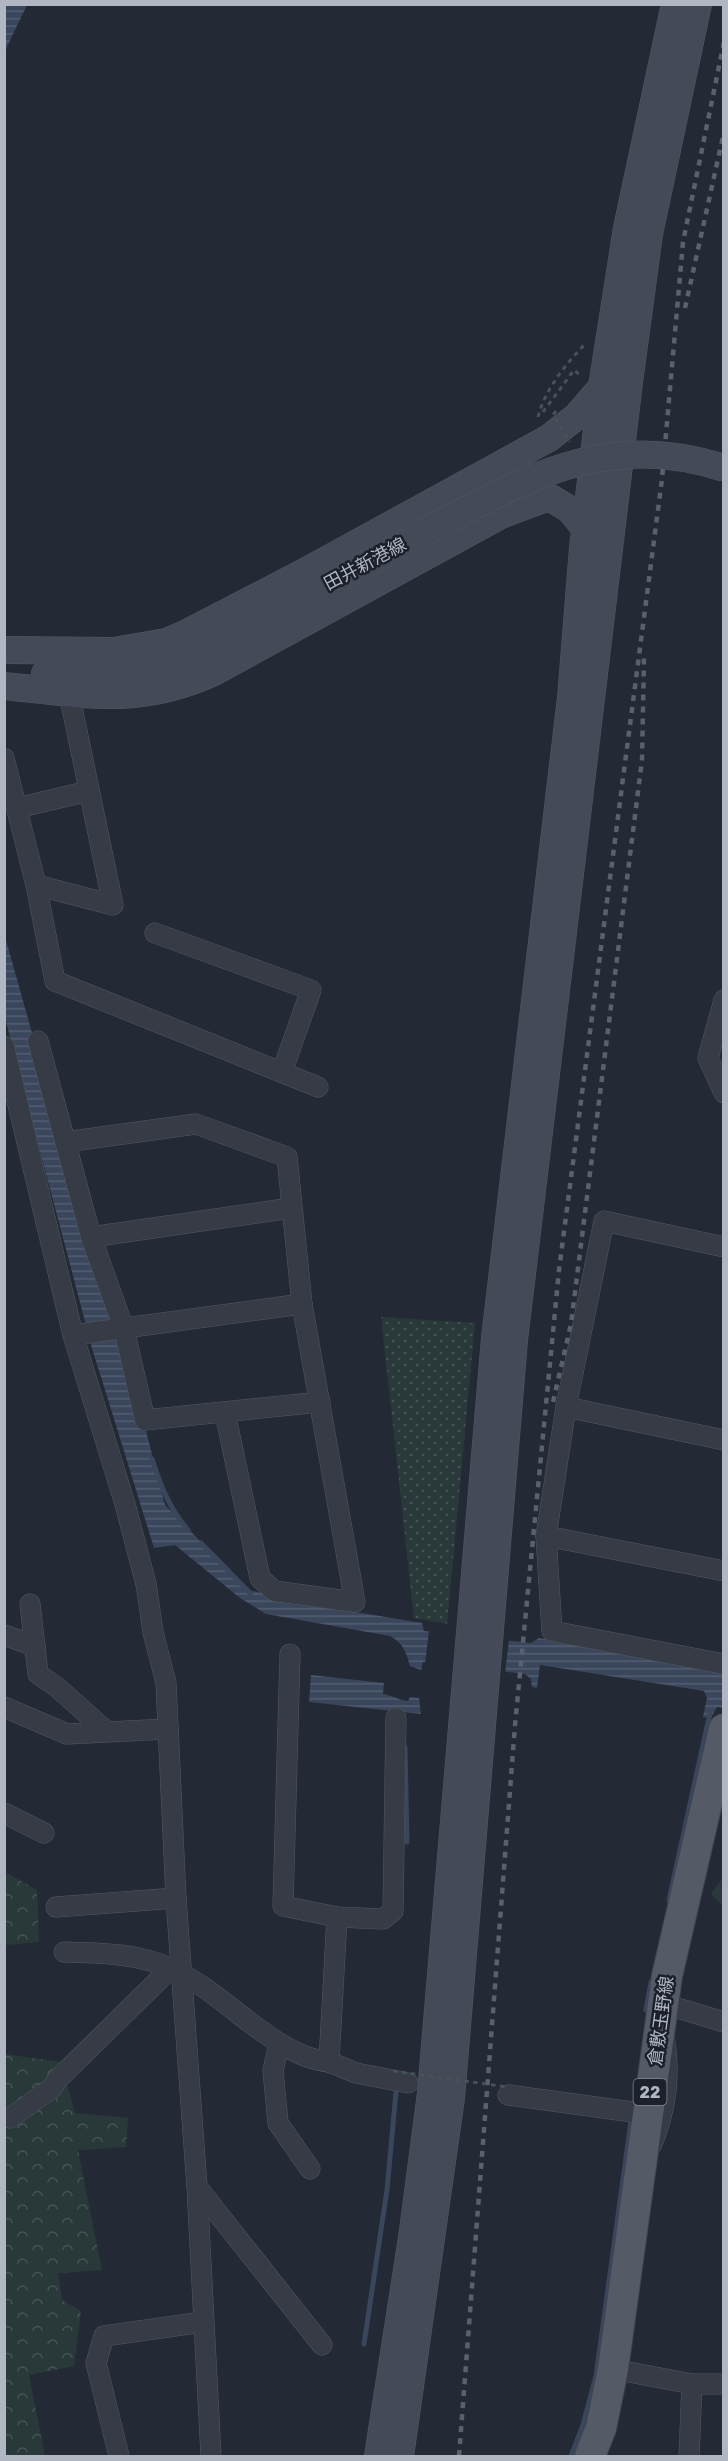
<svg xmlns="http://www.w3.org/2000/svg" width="728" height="2461" font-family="Rubik,'Noto Sans JP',sans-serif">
<defs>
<pattern id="forest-crowns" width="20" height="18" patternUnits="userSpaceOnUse" patternTransform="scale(1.5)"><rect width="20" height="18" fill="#29393a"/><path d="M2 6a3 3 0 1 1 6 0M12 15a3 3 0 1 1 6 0" fill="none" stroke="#465355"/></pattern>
<pattern id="park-dots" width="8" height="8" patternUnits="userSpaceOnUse" patternTransform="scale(1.5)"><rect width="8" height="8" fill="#29393a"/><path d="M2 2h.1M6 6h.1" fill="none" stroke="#465355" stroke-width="1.8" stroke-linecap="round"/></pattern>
<pattern id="water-rules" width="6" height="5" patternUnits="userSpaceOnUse" patternTransform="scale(1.5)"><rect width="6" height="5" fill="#3a465c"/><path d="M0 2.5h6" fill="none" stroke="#545e72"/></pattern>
</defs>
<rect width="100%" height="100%" fill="#232935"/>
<!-- forest -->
<g fill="url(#forest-crowns)">
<polygon points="5,1872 37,1890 39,1942 5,1945"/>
<polygon points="723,1878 723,1906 711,1894"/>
<polygon points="4,2054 61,2062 75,2113 128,2118 126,2147 78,2150 102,2270 58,2273 62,2300 81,2311 74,2366 29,2375 45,2456 5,2456"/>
</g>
<!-- park -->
<polygon fill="url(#park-dots)" points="381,1317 475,1323 447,1624 414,1618"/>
<!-- water -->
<g fill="url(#water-rules)">
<polygon points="5,4 27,5 5,51 4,5"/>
<path d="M 4,933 L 45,1079 L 123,1341 L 165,1505 L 248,1590 L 350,1611 L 422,1623 L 424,1631 L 531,1643 L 539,1638 L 709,1667 L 723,1673 L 723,1708 L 717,1707 L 711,1718 L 703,1717 L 707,1698 L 704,1691 L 540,1665 L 537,1688 L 532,1687 L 531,1679 L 525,1674 L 423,1662 L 421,1670 L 410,1666 C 406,1652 404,1644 390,1636 L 266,1614 L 240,1598 L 175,1545 L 154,1548 L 92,1348 L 5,1018 Z"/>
<path d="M 311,1675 L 384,1683 L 383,1694 C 392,1695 398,1700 408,1701 L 410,1697 L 419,1698 L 421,1714 L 309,1702 Z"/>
</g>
<!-- pier -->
<polygon fill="#232935" points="429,1631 509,1640 505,1673 425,1664"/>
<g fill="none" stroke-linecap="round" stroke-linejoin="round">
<!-- stream -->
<g stroke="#3a465c" stroke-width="5">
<path d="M 152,1459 C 161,1486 169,1508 188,1530"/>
<polyline points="201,1543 251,1594"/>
<polyline points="405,1747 407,1842"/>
<polyline points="669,1900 710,1713"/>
<polyline points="646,2010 651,1982"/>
<polyline points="364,2344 387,2190 396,2092"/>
<polyline points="571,2456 583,2425 596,2376 631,2121"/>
</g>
<!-- lane casing -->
<g stroke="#535963" stroke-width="10">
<path id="lane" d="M 656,2148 C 671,2114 676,2076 670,2039"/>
</g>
<!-- street casing -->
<g stroke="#535963" stroke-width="21">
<g id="street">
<polyline points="4,758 36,885 113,905 69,693"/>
<polyline points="17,808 89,791"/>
<polyline points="36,885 55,981 318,1087"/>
<polyline points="155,933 311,990 282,1072"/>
<polyline points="724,1000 708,1058 724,1093"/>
<polyline points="38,1041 91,1237 124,1329 145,1420 320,1402"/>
<polyline points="4,1046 73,1335 125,1504 146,1584 153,1632 166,1683 176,1898 197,2187 211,2456"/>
<polyline points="65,1142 196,1124 287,1157 302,1304 355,1602 274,1591 260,1578 225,1413"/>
<polyline points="91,1237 291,1208"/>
<polyline points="724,1247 604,1221 566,1407 546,1536 552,1631 724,1664"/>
<polyline points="73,1335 302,1304"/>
<polyline points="566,1407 724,1440"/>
<polyline points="546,1536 724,1571"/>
<polyline points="30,1604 38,1674 58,1688 106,1731"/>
<polyline points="4,1635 35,1646"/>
<polyline points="290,1654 283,1906 337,1917 383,1919 393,1911 396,1718"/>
<polyline points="4,1707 67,1734 168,1729"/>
<polyline points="4,1813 44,1833"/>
<polyline points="56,1907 176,1898"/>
<path d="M 64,1952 C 101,1953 138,1953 172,1969 C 224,1992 273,2056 329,2062 L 337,1917"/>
<polyline points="664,2004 724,2022"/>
<polyline points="279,2043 273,2071 278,2123 310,2169"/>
<polyline points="329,2062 356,2073 408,2083"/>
<polyline points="508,2095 647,2114"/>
<polyline points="10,2118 52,2088 57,2080 171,1968"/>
<polyline points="197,2187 322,2345"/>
<polyline points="613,2369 692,2384 724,2384"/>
<polyline points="119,2456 96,2363 104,2336 203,2322"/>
<polyline points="689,2456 692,2384"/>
</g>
</g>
<!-- secondary casing -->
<g stroke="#535963" stroke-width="28">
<g id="secondary">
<polyline points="4,650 114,651 166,642 187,633 301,574 549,438 577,416 602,387"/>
<path d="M 45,674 C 75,675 105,676 136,671 C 204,660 279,610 340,578"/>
<path d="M 4,686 C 84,694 138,707 214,672 L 501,515 L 549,497 L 569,509 L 585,528"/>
<polyline points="378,2456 412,2238 431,2093 495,1338 571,698 583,548 602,387 627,228 675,4"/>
<polyline points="400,2456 451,2098 514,1340 629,382 649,234 698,4"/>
</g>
</g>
<!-- primary casing -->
<g stroke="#3f444f" stroke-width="32">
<polyline id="primary" points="590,2456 601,2428 613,2369 667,1976 724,1729"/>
</g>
<!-- path -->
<g stroke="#465457" stroke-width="3" stroke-dasharray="4.5 4.5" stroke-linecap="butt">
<polyline points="543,412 574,370 581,376"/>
<path d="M 538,417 C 545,389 566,364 586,343"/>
</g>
<!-- lane -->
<use href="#lane" stroke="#363b46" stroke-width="9"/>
<!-- street -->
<use href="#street" stroke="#363b46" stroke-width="20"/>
<!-- secondary -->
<use href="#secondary" stroke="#444a58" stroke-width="27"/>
<!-- primary -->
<use href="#primary" stroke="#545a66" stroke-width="30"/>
<!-- rail -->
<g stroke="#5a616e" stroke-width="4.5" stroke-dasharray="6 6" stroke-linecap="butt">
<polyline points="685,308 724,132"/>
<polyline points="553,1402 571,1324 642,760 644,658"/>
<polyline points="459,2456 515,1725 559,1270 662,479 683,242 724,42"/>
</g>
<!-- secondary-bridge casing -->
<g stroke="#535963" stroke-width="28" stroke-linecap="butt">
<path id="secondary-bridge" d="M 340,578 C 376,558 412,539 449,519 C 540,470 619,433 724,468"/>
</g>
<!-- path-bridge -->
<g stroke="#465457" stroke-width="3" stroke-dasharray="4.5 4.5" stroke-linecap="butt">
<polyline points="556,411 553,415 570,442"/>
<polyline points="393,2071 507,2087"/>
</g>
<!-- secondary-bridge -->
<use href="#secondary-bridge" stroke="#444a58" stroke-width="27"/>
</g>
<g text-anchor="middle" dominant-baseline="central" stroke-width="5" stroke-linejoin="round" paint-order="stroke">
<!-- shield labels -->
<rect fill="#1b202a" stroke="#838994" stroke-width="1.5" x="633.5" y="2079" width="33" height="26" rx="4.5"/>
<g font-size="16" font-weight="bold" fill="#b0b6c2">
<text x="650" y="2092">22</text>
</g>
<!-- street labels -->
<g font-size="18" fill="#b0b6c2" stroke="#1b202a">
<text transform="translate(365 564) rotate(-28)">田井新港線</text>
<text transform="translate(661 2021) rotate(-82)">倉敷玉野線</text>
</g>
</g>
<!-- border -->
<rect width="728" height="2461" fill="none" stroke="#b0b6c2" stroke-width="12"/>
</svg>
